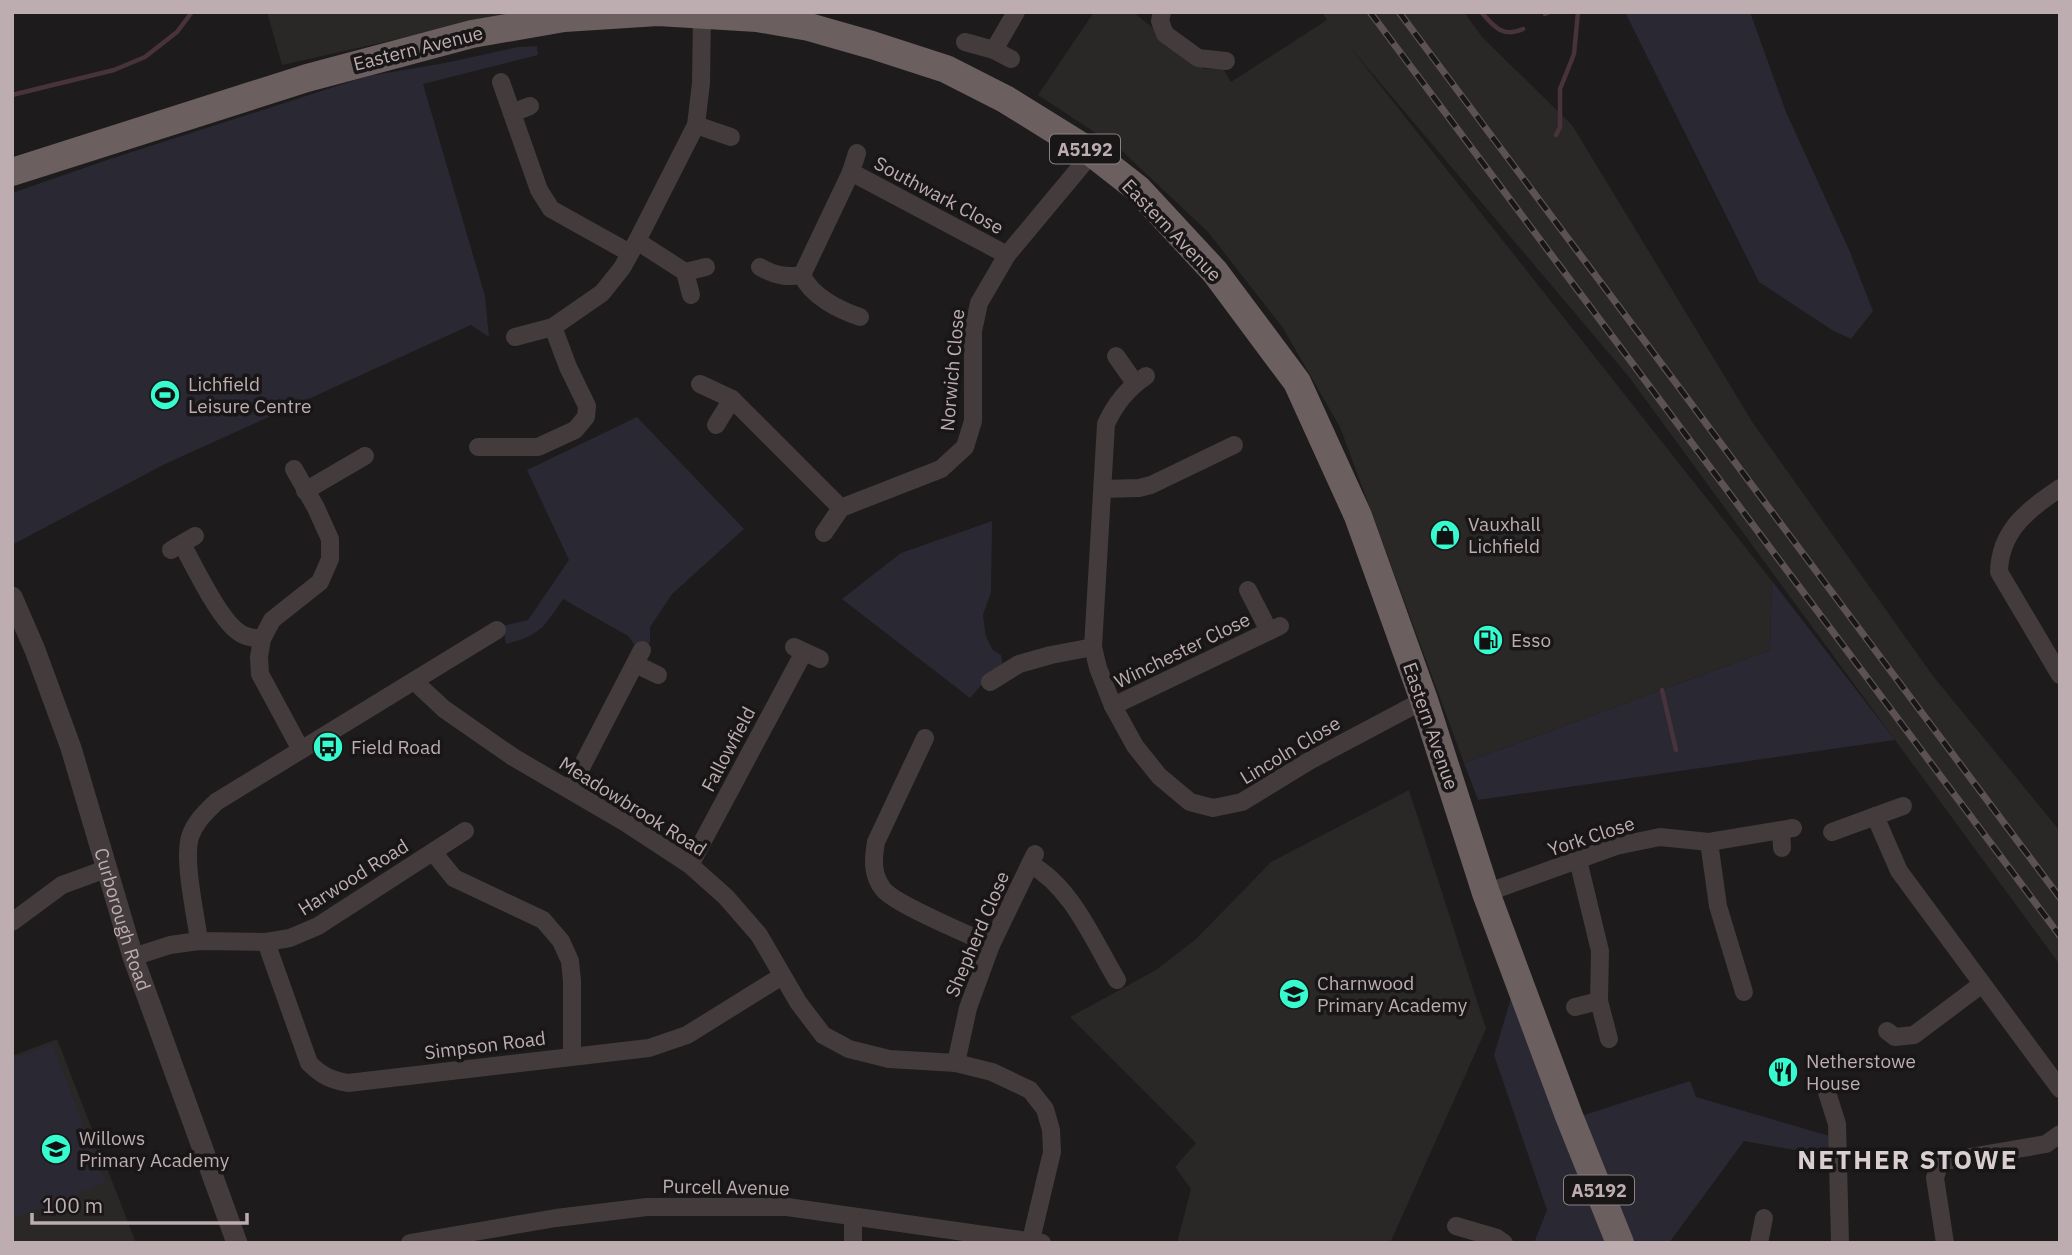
<svg xmlns="http://www.w3.org/2000/svg" width="2072" height="1255" font-family="'IBM Plex Sans',sans-serif">
<rect width="100%" height="100%" fill="#1d1b1b"/>
<!-- built -->
<g fill="#2a2727">
<polygon points="267,12 518,12 282,65"/>
<polygon points="1094,12 1133,12 1204,69 1223,69 1231,82 1327,20 1322,12 1464,12 1483,38 1572,125 1753,423 1933,676 2060,831 2060,965 1629,377 1349,46 1772,581 1770,650 1464,763 1340,427 1283,328 1208,232 1120,149 1038,95"/>
<polygon points="1409,790 1486,1029 1390,1243 1177,1243 1191,1189 1175,1167 1196,1143 1070,1017 1156,970 1196,939 1271,862"/>
<polygon points="57,1039 136,1243 12,1243 12,1056"/>
</g>
<!-- green -->
<g fill="#2a2833">
<polygon points="1625,12 1750,12 1786,112 1850,252 1873,311 1851,339 1832,330 1759,282"/>
<polygon points="537,46 538,55 423,84 485,296 489,337 471,325 163,465 12,545 12,193 110,159 368,76 445,63 518,47"/>
<path d="M 637,417 L 744,529 L 672,594 L 650,627 L 650,643 L 636,647 L 628,636 L 563,599 C 544,627 541,635 506,644 L 503,626 L 528,620 L 569,560 L 527,470 Z"/>
<polygon points="992,521 991,592 983,615 986,637 993,650 1001,655 1004,671 984,682 970,698 842,599 901,553"/>
<polygon points="1772,581 1895,740 1478,800 1464,763 1770,650"/>
<polygon points="1511,998 1607,1243 1534,1243 1547,1210 1494,1055"/>
<polygon points="52,1044 106,1183 12,1219 12,1059"/>
<polygon points="1690,1081 1696,1097 1833,1137 1833,1157 1744,1141 1669,1243 1635,1243 1581,1116"/>
</g>
<g fill="none" stroke-linecap="round" stroke-linejoin="round">
<!-- stream -->
<g stroke="#48323c" stroke-width="4.5">
<path d="M 1481,12 C 1494,27 1503,38 1523,29"/>
<polyline points="1545,14 1549,12"/>
<polyline points="12,95 114,70 145,57 177,32 192,12"/>
<polyline points="1556,135 1560,127 1560,89 1574,54 1578,12"/>
<polyline points="1662,690 1676,750"/>
</g>
<!-- minor -->
<g stroke="#433b3c" stroke-width="18">
<polyline points="1162,12 1160,21 1165,34 1198,58 1226,61"/>
<polyline points="965,42 994,50 1011,59"/>
<polyline points="994,50 1016,12"/>
<polyline points="501,82 539,190 551,209 630,253"/>
<polyline points="512,113 530,106"/>
<polyline points="696,125 731,137"/>
<path d="M 857,153 L 851,172 L 802,275 C 811,296 839,310 860,317"/>
<polyline points="851,172 1007,255"/>
<polyline points="637,241 685,272"/>
<path d="M 760,267 C 774,275 786,278 802,275"/>
<polyline points="691,295 685,272 706,267"/>
<polyline points="515,337 553,327 602,293 622,268 637,241 696,125 701,83 702,14"/>
<polyline points="1116,356 1135,383"/>
<path d="M 1146,376 C 1128,388 1115,404 1106,424 L 1093,647 L 1098,668 L 1113,706 L 1135,746 L 1159,776 L 1190,802 L 1213,808 L 1242,802 L 1309,761 L 1424,700"/>
<polyline points="700,384 732,399 841,508"/>
<polyline points="716,425 732,399"/>
<polyline points="478,447 538,447 575,430 586,417 587,406 568,367 553,327"/>
<polyline points="294,469 316,508 330,539 330,559 320,582 272,620 262,639 259,657 260,674 301,750"/>
<path d="M 2060,488 C 2027,510 2000,531 1999,572 L 2060,675"/>
<polyline points="1103,489 1139,488 1151,485 1234,445"/>
<polyline points="305,491 365,456"/>
<polyline points="824,533 841,508 941,469 965,447 973,421 973,331 979,303 1007,255 1092,153"/>
<path d="M 182,544 C 194,566 218,616 236,630 C 243,637 253,638 262,639"/>
<polyline points="171,550 195,536"/>
<polyline points="1248,590 1269,631"/>
<polyline points="794,647 820,659"/>
<polyline points="635,664 658,675"/>
<polyline points="414,681 444,709 513,757 626,823 690,865 726,897 759,935 798,1002 823,1035 849,1049 889,1059 956,1063 992,1072 1030,1090 1045,1109 1051,1130 1052,1152 1031,1240"/>
<polyline points="990,682 1019,664 1051,655 1093,647"/>
<polyline points="1113,706 1280,626"/>
<path d="M 925,738 L 876,842 C 873,859 872,875 883,889 C 894,904 970,935 991,945"/>
<polyline points="570,789 642,650"/>
<polyline points="1875,816 1899,871 2060,1089"/>
<polyline points="1781,830 1782,848"/>
<polyline points="1832,832 1903,806"/>
<polyline points="1709,842 1718,906 1744,992"/>
<polyline points="433,852 454,878 543,920 561,941 570,961 572,981 572,1056"/>
<polyline points="1578,860 1600,951 1599,1001 1609,1039"/>
<path d="M 1030,864 C 1072,887 1093,940 1117,980"/>
<polyline points="690,865 804,652"/>
<polyline points="1486,893 1616,846 1660,837 1709,842 1793,828"/>
<polyline points="12,922 62,885 106,869"/>
<path d="M 199,941 C 196,915 183,862 190,837 C 195,822 205,813 216,802 L 497,630"/>
<path d="M 266,942 L 309,1063 C 322,1076 331,1080 348,1083 L 649,1048 L 687,1035 L 782,976"/>
<polyline points="133,957 170,945 199,941 266,942 290,938 318,926 465,831"/>
<polyline points="1575,1007 1599,1001"/>
<polyline points="1887,1031 1895,1037 1914,1035 1982,984"/>
<polyline points="956,1063 968,1008 991,945 1035,854"/>
<polyline points="1825,1086 1837,1124 1840,1243"/>
<polyline points="1456,1226 1497,1238 1504,1243"/>
<polyline points="410,1243 556,1218 647,1207 787,1207 1042,1243"/>
<polyline points="853,1243 853,1217"/>
<polyline points="1759,1243 1764,1218"/>
<polyline points="1945,1243 1935,1178 1940,1162 2046,1144 2060,1134"/>
</g>
<!-- tertiary -->
<path stroke="#433b3c" stroke-width="21" id="s1" d="M 12,597 L 35,650 L 71,748 L 133,957 L 237,1243"/>
<!-- trunk -->
<polyline stroke="#6b5f60" stroke-width="28" points="12,172 307,78 472,34 564,18 658,12 757,18 809,27 872,45 946,69 1005,99 1092,153 1138,189 1215,272 1297,382 1358,516 1424,700 1486,893 1569,1116 1620,1243"/>
<!-- rail casing -->
<g stroke="#5c5254" stroke-width="7">
<g id="rail">
<polyline points="1370,12 2060,936"/>
<polyline points="1399,12 2060,898"/>
</g>
</g>
<!-- rail -->
<use href="#rail" stroke="#181616" stroke-width="4.5" stroke-dasharray="13" stroke-linecap="butt"/>
</g>
<!-- icons -->
<defs>
<g id="stadium-disc" transform="scale(1.575)"><circle r="9.5" fill="#35fbcf" stroke="#181616"/><path d="M0-5a6.5 5 0 1 0 0 10a6.5 5 0 1 0 0-10ZM-3.5-1.8h7v3.6h-7Z" fill="#111"/></g>
<g id="shop-disc" transform="scale(1.575)"><circle r="9.5" fill="#35fbcf" stroke="#181616"/><path d="M-5-2.5h2.3a2.7 3.5 0 0 1 5.4 0H5L5.5 6h-11ZM-1.5-2.5h3a1.5 2.3 0 0 0-3 0Z" fill="#111"/></g>
<g id="fuel-disc" transform="scale(1.575)"><circle r="9.5" fill="#35fbcf" stroke="#181616"/><path d="M-5.5-6h7V0h2V4h1.3V-2.5L3-4.5l.8-.8L6-3V5H2.5V1h-1V6h-7ZM-4.2-4.7v3.2H.2V-4.7Z" fill="#111"/></g>
<g id="bus-disc" transform="scale(1.575)"><circle r="9.5" fill="#35fbcf" stroke="#181616"/><path d="M-5-6H5V4H4V6H2V4H-2V6H-4V4H-5ZM-3.5-4V0h7V-4ZM-3.5 1.2v1.5H-2V1.2ZM2 1.2v1.5H3.5V1.2Z" fill="#111"/></g>
<g id="school-disc" transform="scale(1.575)"><circle r="9.5" fill="#35fbcf" stroke="#181616"/><path d="M0-5L7-2L0 1L-7-2ZM-4 1L0 2.5L4 1V4Q0 6-4 4Z" fill="#111"/></g>
<g id="restaurant-disc" transform="scale(1.575)"><circle r="9.5" fill="#35fbcf" stroke="#181616"/><path d="M-5-6h1v4h1v-4h1v4h1v-4h1v5L-1.5 .5V6h-2V.5L-5-1ZM5-6V6H3V1.5H1.5Q1.5-4 5-6Z" fill="#111"/></g>
</defs>
<g fill-rule="evenodd">
<use href="#stadium-disc" x="165" y="395"/>
<use href="#shop-disc" x="1445" y="535"/>
<use href="#fuel-disc" x="1488" y="640"/>
<use href="#bus-disc" x="328" y="747"/>
<use href="#school-disc" x="1294" y="994"/>
<use href="#restaurant-disc" x="1783" y="1072"/>
<use href="#school-disc" x="56" y="1149"/>
</g>
<g text-anchor="middle" dominant-baseline="central" stroke-width="7" stroke-linejoin="round" paint-order="stroke">
<!-- shield labels -->
<g fill="#181616" stroke="#8c8082" stroke-width="2">
<rect x="1050" y="134.5" width="70" height="29" rx="5"/>
<rect x="1564" y="1175.5" width="70" height="29" rx="5"/>
</g>
<g font-size="18" font-weight="bold" fill="#bdadb0">
<text x="1085" y="149">A5192</text>
<text x="1599" y="1190">A5192</text>
</g>
<!-- street labels -->
<g font-size="19" fill="#bdadb0" stroke="#181616">
<text transform="translate(418 48) rotate(-14)">Eastern Avenue</text>
<text transform="translate(939 195) rotate(28)">Southwark Close</text>
<text transform="translate(1172 230) rotate(46)">Eastern Avenue</text>
<text transform="translate(952 370) rotate(-85)">Norwich Close</text>
<text transform="translate(1182 650) rotate(-26)">Winchester Close</text>
<text transform="translate(1431 726) rotate(71)">Eastern Avenue</text>
<text transform="translate(728 749) rotate(-62)">Fallowfield</text>
<text transform="translate(1290 750) rotate(-31)">Lincoln Close</text>
<text transform="translate(633 806) rotate(32)">Meadowbrook Road</text>
<text transform="translate(1591 836) rotate(-18)">York Close</text>
<text transform="translate(353 877) rotate(-32)">Harwood Road</text>
<text stroke="none"><textPath href="#s1" startOffset="341">Curborough Road</textPath></text>
<text transform="translate(977 934) rotate(-67)">Shepherd Close</text>
<text transform="translate(485 1045) rotate(-7)">Simpson Road</text>
<text transform="translate(726 1187) rotate(1)">Purcell Avenue</text>
</g>
<!-- poi labels -->
<g font-size="19" fill="#bdadb0" stroke="#181616" text-anchor="start">
<text x="188" y="384">Lichfield<tspan x="188" dy="22">Leisure Centre</tspan></text>
<text x="1468" y="524">Vauxhall<tspan x="1468" dy="22">Lichfield</tspan></text>
<text x="1511" y="640">Esso</text>
<text x="351" y="747">Field Road</text>
<text x="1317" y="983">Charnwood<tspan x="1317" dy="22">Primary Academy</tspan></text>
<text x="1806" y="1061">Netherstowe<tspan x="1806" dy="22">House</tspan></text>
<text x="79" y="1138">Willows<tspan x="79" dy="22">Primary Academy</tspan></text>
</g>
<!-- district labels -->
<g font-size="26" font-weight="bold" letter-spacing="2" fill="#d9ced0" stroke="#181616">
<text x="1908" y="1159">NETHER STOWE</text>
</g>
</g>
<!-- border -->
<rect width="2072" height="1255" fill="none" stroke="#bdadb0" stroke-width="28"/>
<!-- scale -->
<path d="M32 1213v10h215v-10" fill="none" stroke="#bdadb0" stroke-width="3.5"/>
<text x="42" y="1213" font-size="21" fill="#bdadb0" stroke="#181616" stroke-width="5" paint-order="stroke">100 m</text>
</svg>
